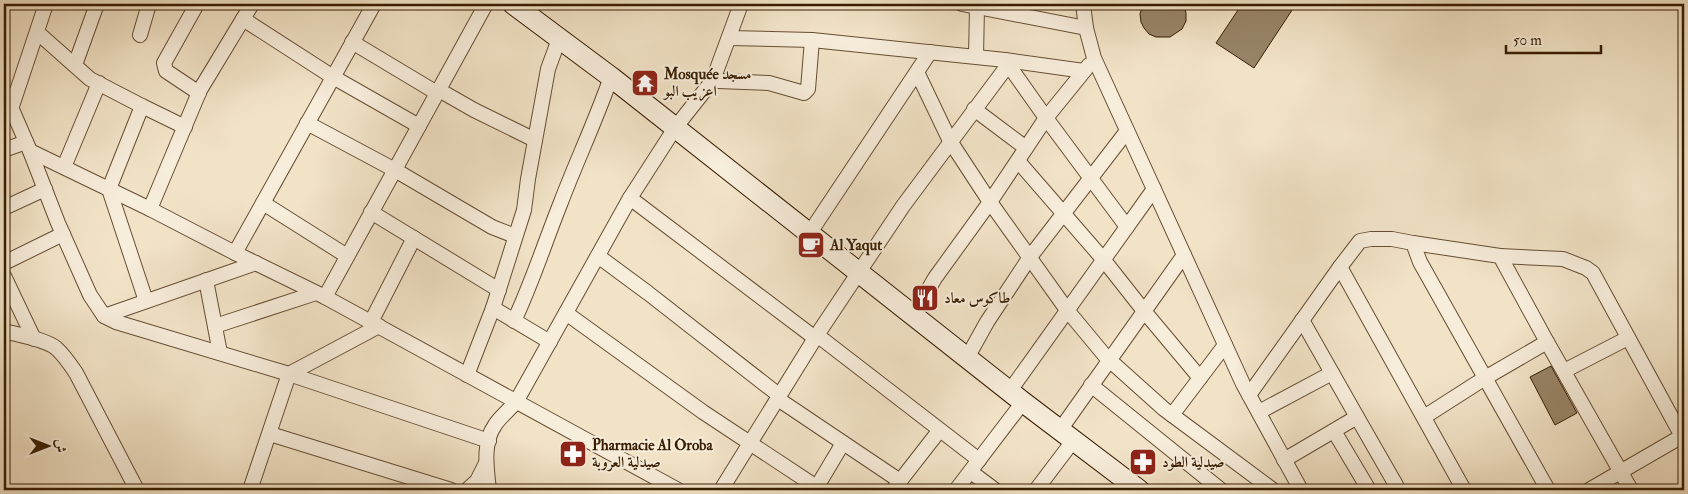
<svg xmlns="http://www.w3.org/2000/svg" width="1688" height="494" font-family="'IM FELL Double Pica',Amiri,serif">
<rect width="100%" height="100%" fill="#f2e3c7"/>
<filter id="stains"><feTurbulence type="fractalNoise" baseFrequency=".004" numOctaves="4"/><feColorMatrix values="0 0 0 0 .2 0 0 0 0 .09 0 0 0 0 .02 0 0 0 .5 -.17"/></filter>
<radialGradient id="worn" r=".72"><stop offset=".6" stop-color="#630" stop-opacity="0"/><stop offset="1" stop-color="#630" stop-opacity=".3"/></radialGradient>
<!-- building -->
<g fill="#988468" stroke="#371d01">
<polygon points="1143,4 1184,4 1186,13 1186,21 1182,29 1170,37 1156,37 1149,34 1144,28 1141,22 1140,14"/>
<polygon points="1242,4 1296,4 1254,68 1216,43"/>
<polygon points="1551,366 1577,413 1555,425 1530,377"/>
</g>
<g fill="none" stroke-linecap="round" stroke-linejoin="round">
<!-- minor casing -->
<g stroke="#664e32" stroke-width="16">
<g id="minor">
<polyline points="197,4 164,63 166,71 199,93"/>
<polyline points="962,4 1086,28"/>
<polyline points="1083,4 1086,28 1094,58 1243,384 1301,490"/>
<polyline points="1683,4 1684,5"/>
<polyline points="243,19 333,77 419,126"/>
<polyline points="37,32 90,79 142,106 109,189 146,301"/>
<polyline points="140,35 149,4"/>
<polyline points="729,38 812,40"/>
<polyline points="352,42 437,93"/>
<polyline points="976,56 977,7"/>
<polyline points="1005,60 1046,118 1127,227"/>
<polyline points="75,65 97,4"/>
<polyline points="917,72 950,141 990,202 1067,310 1106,357 1164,409 1273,490"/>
<polyline points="718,81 769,83 804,93 808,89 812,40 1005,60 1084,71"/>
<polyline points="439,90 474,110 535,140"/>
<polyline points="4,91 30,151 58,223 90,295 104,316 116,322 289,374 489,441"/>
<polyline points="142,106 185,127"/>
<polyline points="11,109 46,4"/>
<polyline points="974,109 1026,148"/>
<polyline points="307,123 395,170 492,227 515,236"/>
<polyline points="4,150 26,142"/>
<polyline points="30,151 150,209 235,253 325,297 678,490"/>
<polyline points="1018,161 1103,259 1144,311 1200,378"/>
<polyline points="64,167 99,83"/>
<polyline points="630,198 815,338"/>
<polyline points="263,203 347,256"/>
<polyline points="4,208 45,189"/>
<polyline points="150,209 200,90 252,4"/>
<polyline points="371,212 499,290"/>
<polyline points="809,234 930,52"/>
<polyline points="1413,243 1500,256 1547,342"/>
<polyline points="235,253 374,4"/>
<polyline points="598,256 648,293 780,396"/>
<polyline points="1500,256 1563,259 1586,268 1593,273 1684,440"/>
<polyline points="4,263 63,234"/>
<polyline points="1340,267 1464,490"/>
<polyline points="4,276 34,339"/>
<polyline points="206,280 220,353"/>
<polyline points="325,297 486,4"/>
<polyline points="493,308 550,342"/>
<polyline points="566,313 703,412 821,490"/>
<polyline points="104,316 256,263"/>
<polyline points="913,316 935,278 990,202 1046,118 1089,65"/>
<polyline points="1302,320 1357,417"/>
<path d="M 514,321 C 532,283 545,242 561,202 C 577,160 596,120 611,77"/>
<polyline points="371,322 414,238"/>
<polyline points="215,326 316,293"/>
<path d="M 4,331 C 18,335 45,339 56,348 C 64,355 70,364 76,373 L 137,490"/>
<polyline points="967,358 987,322 1030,257 1127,131"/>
<polyline points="1564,371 1628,338"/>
<polyline points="467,375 493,308 524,210 528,179 548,69 559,39"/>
<polyline points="1091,385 1221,490"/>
<polyline points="1009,392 1154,189"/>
<polyline points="1249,395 1340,267 1360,241 1371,239 1392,239 1413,243 1420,262 1548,490"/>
<polyline points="778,399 900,481"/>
<polyline points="1259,412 1332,373"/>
<polyline points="1172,415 1225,345"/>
<polyline points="1424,417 1485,378 1547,342 1631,490"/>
<polyline points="1060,430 1184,255"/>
<polyline points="1334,431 1369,490"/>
<polyline points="270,434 451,490"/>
<polyline points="979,460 817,335 903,206 1008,65"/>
<polyline points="1284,460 1357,417 1396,485 1396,490"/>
<polyline points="971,472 995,490"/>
<polyline points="250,490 289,374 379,326"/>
<polyline points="467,490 477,481 486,463"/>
<path d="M 489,490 C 487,470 482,443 495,425 C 500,417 509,410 516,402 L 630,198 L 675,128 L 713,80 L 741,4"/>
<polyline points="721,490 817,335"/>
<polyline points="815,490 843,443"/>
<polyline points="893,490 939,431"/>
<polyline points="956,490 1023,402"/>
<polyline points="1036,490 1073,441"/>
<polyline points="1589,490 1684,435"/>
</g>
</g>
<!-- secondary casing -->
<g stroke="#371d01" stroke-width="22">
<polyline id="secondary" points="513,4 611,77 1023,402 1139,490"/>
</g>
<!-- minor -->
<use href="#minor" stroke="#f7eddb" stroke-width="14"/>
<!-- secondary -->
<use href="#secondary" stroke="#f7eddb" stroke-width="20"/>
</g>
<!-- icons -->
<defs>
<g id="temple-square" transform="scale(1.4375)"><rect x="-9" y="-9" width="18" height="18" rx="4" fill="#8f2418" stroke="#f7eddb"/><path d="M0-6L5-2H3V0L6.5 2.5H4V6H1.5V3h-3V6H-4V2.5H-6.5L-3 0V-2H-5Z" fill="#fff"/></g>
<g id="cafe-square" transform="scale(1.4375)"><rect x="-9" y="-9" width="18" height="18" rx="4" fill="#8f2418" stroke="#f7eddb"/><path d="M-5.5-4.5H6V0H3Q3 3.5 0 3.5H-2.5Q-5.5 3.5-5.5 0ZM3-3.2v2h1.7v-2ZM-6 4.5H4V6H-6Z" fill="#fff"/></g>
<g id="restaurant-square" transform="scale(1.4375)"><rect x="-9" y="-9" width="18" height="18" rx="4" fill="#8f2418" stroke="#f7eddb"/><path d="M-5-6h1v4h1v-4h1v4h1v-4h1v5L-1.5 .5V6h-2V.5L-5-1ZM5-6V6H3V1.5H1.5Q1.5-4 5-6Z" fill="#fff"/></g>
<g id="pharmacy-square" transform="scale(1.4375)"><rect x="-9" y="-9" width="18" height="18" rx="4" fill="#8f2418" stroke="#f7eddb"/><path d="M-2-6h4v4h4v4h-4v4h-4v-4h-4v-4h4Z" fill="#fff"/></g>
</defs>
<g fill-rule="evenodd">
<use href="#temple-square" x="645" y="83"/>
<use href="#cafe-square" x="811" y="245"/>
<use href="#restaurant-square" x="925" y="298"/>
<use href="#pharmacy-square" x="573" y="454"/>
<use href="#pharmacy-square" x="1143" y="462"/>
</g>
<g text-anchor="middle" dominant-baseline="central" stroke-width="4" stroke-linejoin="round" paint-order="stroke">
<!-- poi labels -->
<g font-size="15" font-weight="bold" fill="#371d01" stroke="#f7eddb" text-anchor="start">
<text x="664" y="74">Mosquée مسجد<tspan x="664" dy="17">اعزيب البو</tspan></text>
<text x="830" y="245">Al Yaqut</text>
<text x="944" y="298">طاكوس معاد</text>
<text x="592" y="445">Pharmacie Al Oroba<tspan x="592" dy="17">صيدلية العروبة</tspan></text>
<text x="1162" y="462">صيدلية الطود</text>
</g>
</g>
<!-- margin -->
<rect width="1688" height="494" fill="none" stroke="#f2e3c7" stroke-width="20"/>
<rect x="5" y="5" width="1678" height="484" fill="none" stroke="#371d01" stroke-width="2.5"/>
<rect x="10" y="10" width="1668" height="474" fill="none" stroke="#371d01"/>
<!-- north arrow -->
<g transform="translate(48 446) rotate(90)" stroke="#f7eddb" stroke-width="4" paint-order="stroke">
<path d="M0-4L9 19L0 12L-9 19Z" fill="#371d01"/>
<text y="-8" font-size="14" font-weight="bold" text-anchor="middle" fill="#371d01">ش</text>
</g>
<!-- scale -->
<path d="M1506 45v8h95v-8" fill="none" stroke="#371d01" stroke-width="2.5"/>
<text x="1513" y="45" font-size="15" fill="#371d01" stroke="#f7eddb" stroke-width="4" paint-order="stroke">50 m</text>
<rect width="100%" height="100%" filter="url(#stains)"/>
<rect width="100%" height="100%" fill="url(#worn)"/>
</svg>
